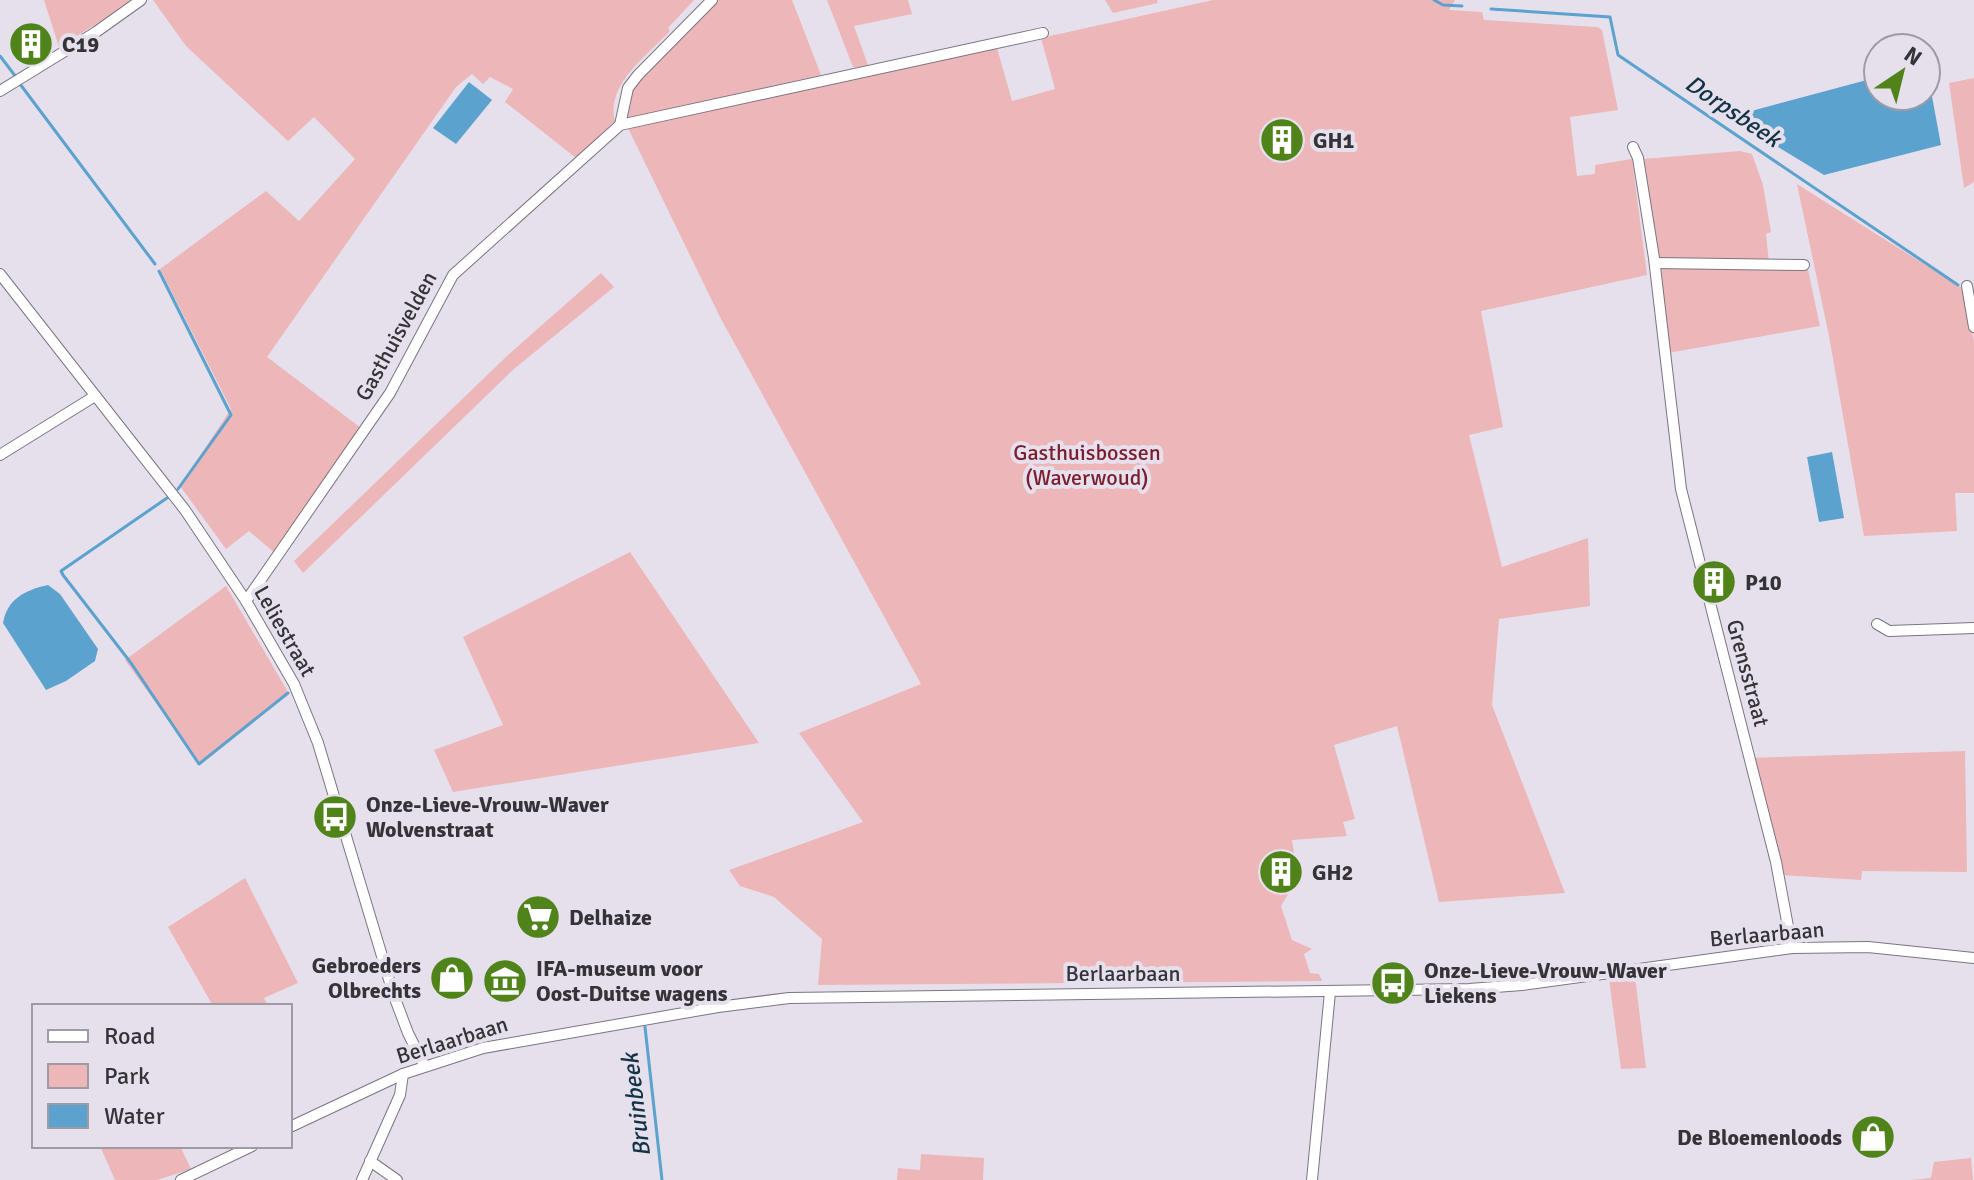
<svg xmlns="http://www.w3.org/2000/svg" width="1974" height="1180" font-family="Signika,sans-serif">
<rect width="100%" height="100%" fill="#e6e0ed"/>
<!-- green -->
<g fill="#edb6b8">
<polygon points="44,0 135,0 59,47"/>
<path d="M 153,0 L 694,0 L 668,28 L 670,31 C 648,55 605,85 615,121 L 576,158 L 505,102 L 513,89 L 490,77 L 483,84 L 472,74 L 456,87 L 267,357 L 361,428 L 276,554 L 249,531 L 226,549 L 180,486 L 231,409 L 160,269 L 266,191 L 299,221 L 355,159 L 314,117 L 288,141 L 186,46 Z"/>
<polygon points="708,0 792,0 821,75 625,119 624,95"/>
<polygon points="827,0 908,0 912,14 854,26 869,68 853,67"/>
<polygon points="1105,0 1157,0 1158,3 1113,13"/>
<polygon points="1213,0 1455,0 1449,10 1482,12 1484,20 1597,27 1602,30 1618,110 1570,117 1577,176 1595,174 1595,165 1632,159 1647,275 1481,311 1503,427 1469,435 1502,567 1588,538 1590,606 1499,619 1492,705 1565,893 1439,902 1397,726 1334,745 1355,819 1343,822 1347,836 1292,840 1298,877 1281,906 1292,940 1312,949 1304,954 1310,973 1319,974 1322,981 818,985 822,939 774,897 740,886 729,870 863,822 799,733 921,684 720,317 628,128 997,48 1012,101 1055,89 1041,38"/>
<polygon points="1974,78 1974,182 1964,188 1949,83"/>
<polygon points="1740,151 1752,154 1763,185 1771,232 1766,234 1769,262 1658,259 1643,159"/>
<polygon points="1797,184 1965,290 1974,342 1974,493 1955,493 1957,531 1864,536 1829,336"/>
<polygon points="1661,267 1808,270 1820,326 1668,353"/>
<polygon points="601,273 614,287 514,369 303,573 294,561 507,356"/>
<polygon points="630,552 759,743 453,792 434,750 503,725 463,637"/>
<polygon points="226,586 288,692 199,763 125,660"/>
<polygon points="1965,751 1967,872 1862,871 1861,880 1781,875 1750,758"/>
<polygon points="245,878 298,983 264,998 268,1006 213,1006 168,927"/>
<polygon points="1635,976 1646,1068 1621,1069 1609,979"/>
<polygon points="100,1146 180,1146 191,1169 157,1180 115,1180"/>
<polygon points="921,1154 984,1158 983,1180 897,1180 898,1168 920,1170"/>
<polygon points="1971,1158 1973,1180 1911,1180 1931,1178 1934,1162"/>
</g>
<!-- water -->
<g fill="#5ba3ce">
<polygon points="1926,64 1941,145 1824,175 1729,117 1878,77 1878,96 1926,96"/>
<polygon points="469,82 492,100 456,144 433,128"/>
<polygon points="1832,452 1844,518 1819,522 1807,457"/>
<path d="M 48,585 L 60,594 L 98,649 L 95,661 L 66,681 L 46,690 L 3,623 C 7,599 25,590 48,585 Z"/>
</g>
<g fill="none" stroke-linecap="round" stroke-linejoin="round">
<!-- stream -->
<g stroke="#5ba3ce" stroke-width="3">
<polyline points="1434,0 1443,5 1462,6"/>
<polyline points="1491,9 1610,17 1618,55 1958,285"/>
<polyline points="0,56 16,77"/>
<polyline points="20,84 155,264"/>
<polyline points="159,271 231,415 178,489"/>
<polyline points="167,498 61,571 63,575 131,663 199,764 288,693"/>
<polyline points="645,1027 662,1180"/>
</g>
<!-- minor casing -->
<g stroke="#7a7581" stroke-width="12">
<g id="minor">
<polyline points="0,91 96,32 141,0"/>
<polyline points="620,125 628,88 638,75 712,0"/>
<polyline points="1633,147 1638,158 1654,258 1681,489 1776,862 1792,948"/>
<polyline points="1655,263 1804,265"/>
<polyline points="0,274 185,510 246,601 294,684 318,743 394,996 408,1033 424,1065"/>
<polyline points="1967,286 1974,327"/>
<polyline points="0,455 95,396"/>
<polyline points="246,601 390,393 453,275 620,125 1043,33"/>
<polyline points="1877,624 1889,631 1974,628"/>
<polyline points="290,1127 403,1074 483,1048 718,1007 789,998 1469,989 1522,985 1792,948 1868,947 1974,958"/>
<polyline points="370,1161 397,1180"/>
<polyline points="181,1180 252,1146"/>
<polyline points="362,1180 400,1095 403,1074"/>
<polyline points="1312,1180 1330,992"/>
</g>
</g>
<!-- minor -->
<use href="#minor" stroke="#fff" stroke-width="10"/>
</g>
<!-- icons -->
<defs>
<g id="building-disc" transform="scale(2.3)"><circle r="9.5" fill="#50841b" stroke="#e6e0ed"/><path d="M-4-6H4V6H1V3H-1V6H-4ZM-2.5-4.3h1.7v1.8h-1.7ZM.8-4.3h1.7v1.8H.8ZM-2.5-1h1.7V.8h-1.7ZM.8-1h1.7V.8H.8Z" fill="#fff"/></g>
<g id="bus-disc" transform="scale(2.3)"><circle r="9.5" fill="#50841b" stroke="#e6e0ed"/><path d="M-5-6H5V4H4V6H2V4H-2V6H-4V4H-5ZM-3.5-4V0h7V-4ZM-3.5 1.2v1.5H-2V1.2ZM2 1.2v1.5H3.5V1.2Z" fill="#fff"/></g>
<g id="supermarket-disc" transform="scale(2.3)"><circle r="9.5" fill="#50841b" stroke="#e6e0ed"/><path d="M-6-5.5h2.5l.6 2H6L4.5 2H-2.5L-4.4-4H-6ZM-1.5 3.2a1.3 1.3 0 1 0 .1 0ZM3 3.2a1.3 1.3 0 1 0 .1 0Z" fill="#fff"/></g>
<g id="shop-disc" transform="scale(2.3)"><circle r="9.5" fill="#50841b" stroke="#e6e0ed"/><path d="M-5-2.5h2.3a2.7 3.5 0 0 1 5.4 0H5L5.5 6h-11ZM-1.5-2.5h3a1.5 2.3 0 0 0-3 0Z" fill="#fff"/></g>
<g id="museum-disc" transform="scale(2.3)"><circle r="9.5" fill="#50841b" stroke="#e6e0ed"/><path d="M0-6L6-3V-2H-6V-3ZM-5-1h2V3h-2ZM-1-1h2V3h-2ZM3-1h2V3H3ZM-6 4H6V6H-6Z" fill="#fff"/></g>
</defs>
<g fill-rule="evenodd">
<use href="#building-disc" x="31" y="44"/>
<use href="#building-disc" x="1282" y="140"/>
<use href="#building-disc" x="1714" y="582"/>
<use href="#bus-disc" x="335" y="817"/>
<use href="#building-disc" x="1281" y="872"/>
<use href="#supermarket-disc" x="538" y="917"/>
<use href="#shop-disc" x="452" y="978"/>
<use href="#museum-disc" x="505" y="981"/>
<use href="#bus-disc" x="1393" y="983"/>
<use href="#shop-disc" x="1873" y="1137"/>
</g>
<g text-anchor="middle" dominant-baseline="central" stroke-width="8" stroke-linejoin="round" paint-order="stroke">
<!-- poi labels -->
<g font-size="22" font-weight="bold" fill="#353338" stroke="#e6e0ed" text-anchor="start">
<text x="62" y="44">C19</text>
<text x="1313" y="140">GH1</text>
<text x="1745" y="582">P10</text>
<text x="366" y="804">Onze-Lieve-Vrouw-Waver<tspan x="366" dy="25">Wolvenstraat</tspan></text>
<text x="1312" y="872">GH2</text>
<text x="569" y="917">Delhaize</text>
<text x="421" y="965" text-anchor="end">Gebroeders<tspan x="421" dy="25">Olbrechts</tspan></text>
<text x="536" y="968">IFA-museum voor<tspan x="536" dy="25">Oost-Duitse wagens</tspan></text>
<text x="1424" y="970">Onze-Lieve-Vrouw-Waver<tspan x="1424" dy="25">Liekens</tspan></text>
<text x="1842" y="1137" text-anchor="end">De Bloemenloods</text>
</g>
<!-- street labels -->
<g font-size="22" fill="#353338" stroke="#e6e0ed">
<text transform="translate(396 336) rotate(-61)">Gasthuisvelden</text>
<text transform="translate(285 631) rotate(60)">Leliestraat</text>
<text transform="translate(1748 673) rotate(75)">Grensstraat</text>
<text transform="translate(1767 934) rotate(-5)">Berlaarbaan</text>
<text x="1123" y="973">Berlaarbaan</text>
<text transform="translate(452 1040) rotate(-17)">Berlaarbaan</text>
</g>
<!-- park labels -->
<g font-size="22" fill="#7a1d2d" stroke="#e6e0ed">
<text x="1087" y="452">Gasthuisbossen<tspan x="1087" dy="25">(Waverwoud)</tspan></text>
</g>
<!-- water labels -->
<g font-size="24" font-style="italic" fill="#123245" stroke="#e6e0ed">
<text transform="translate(1733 111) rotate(34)">Dorpsbeek</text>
<text transform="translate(636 1105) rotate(-97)">Bruinbeek</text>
</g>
</g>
<!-- legend -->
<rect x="32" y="1004" width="260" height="144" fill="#e6e0ed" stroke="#9f9ba5" stroke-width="2"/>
<rect x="48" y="1030" width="40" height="12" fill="#ffffff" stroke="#9f9ba5" stroke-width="2"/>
<text x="104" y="1044" font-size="24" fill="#353338">Road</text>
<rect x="48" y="1064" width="40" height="24" fill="#edb6b8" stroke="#9f9ba5" stroke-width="2"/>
<text x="104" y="1084" font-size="24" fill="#353338">Park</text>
<rect x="48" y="1104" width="40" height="24" fill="#5ba3ce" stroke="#9f9ba5" stroke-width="2"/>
<text x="104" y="1124" font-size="24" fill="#353338">Water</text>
<!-- north arrow -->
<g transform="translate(1902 72) rotate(35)"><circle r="38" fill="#e6e0ed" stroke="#9f9ba5" stroke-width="2"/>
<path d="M0-6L14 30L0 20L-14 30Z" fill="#50841b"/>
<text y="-12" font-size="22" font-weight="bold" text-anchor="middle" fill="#353338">N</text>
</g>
</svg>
